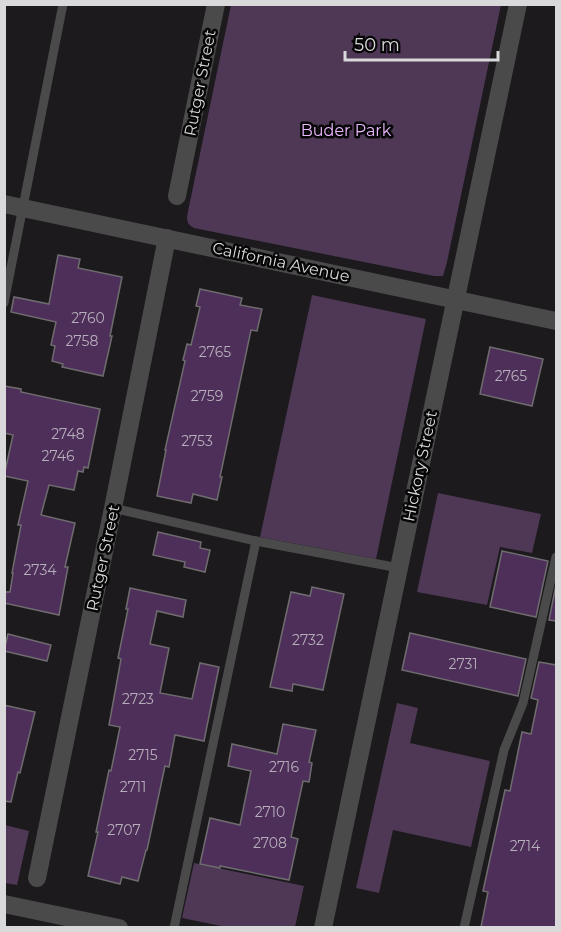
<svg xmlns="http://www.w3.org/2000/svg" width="561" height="932" font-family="Montserrat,sans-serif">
<rect width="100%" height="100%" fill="#1c1a1c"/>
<!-- green -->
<g fill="#4e3856">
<path d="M 231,5 L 501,5 L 447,262 L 443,276 L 434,276 L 194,228 C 188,225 187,222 187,216 Z"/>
<polygon points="312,295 426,319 376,559 260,537"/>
<polygon points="438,493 541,514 532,553 500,547 487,605 417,592"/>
<polygon points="397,703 418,708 410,743 490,761 471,847 393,830 379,893 356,888"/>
<polygon points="5,825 29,831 17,885 5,883"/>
<polygon points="194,863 304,886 295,927 226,927 182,918"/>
</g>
<!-- building -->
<g fill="#4e2f5a" stroke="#6e6c6f" stroke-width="1.5">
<polygon points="58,255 80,259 78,268 122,277 110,336 112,336 103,376 62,367 63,364 52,361 55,346 51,345 56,322 11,312 14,297 49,304"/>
<polygon points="200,289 242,298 240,305 262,309 257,331 251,330 220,477 222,477 217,500 193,494 191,503 157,496 166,450 165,450 185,361 183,360 187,344 191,345 200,307 196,306"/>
<polygon points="490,347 543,359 532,406 480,394"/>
<polygon points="4,386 21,389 21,392 100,409 88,468 84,467 83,472 78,471 74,490 49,485 41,515 75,523 65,567 68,567 59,615 4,603 4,592 10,592 13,573 12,573 21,525 18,525 28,481 4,476 13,435 4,433"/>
<polygon points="158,532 201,542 200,548 210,550 205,572 184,567 185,562 153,555"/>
<polygon points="502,551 548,561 536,617 490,607"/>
<polygon points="556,585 556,621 549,620"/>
<polygon points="312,587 344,594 323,690 293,684 292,691 270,687 291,592 310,596"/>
<polygon points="130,588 186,600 183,617 157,611 150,644 169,648 160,693 192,699 200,663 219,667 204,741 175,735 169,767 165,766 147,850 146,850 138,881 122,877 120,884 88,876 98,832 96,832 109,770 111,771 120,727 109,725 121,659 118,658 128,609 126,609"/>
<polygon points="410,633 526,659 518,696 402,670"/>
<polygon points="8,634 51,645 47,661 4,651"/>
<polygon points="539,662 556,665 556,927 481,927 488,892 483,891 505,790 510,791 522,732 531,734 538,700 531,698"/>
<polygon points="4,705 35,712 20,773 18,772 11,802 4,801"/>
<polygon points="283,724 316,730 309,762 312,763 309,782 303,781 291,837 298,839 289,880 220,866 220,868 200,864 210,818 240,825 251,771 228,766 232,744 277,754"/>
</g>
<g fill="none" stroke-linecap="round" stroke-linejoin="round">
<!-- lane -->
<g stroke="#4b4a4b" stroke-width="9">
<polyline points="4,303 63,4"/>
<polyline points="113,508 256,541 399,568"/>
<polyline points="174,928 256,541"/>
<polyline points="464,928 504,750 523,703 556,557"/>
</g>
<!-- street -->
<g stroke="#4b4a4b" stroke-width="18">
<polyline points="177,196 216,4"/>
<polyline points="4,204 556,321"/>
<polyline points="37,878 113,508 167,238"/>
<polyline points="4,904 119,928"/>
<polyline points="323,928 518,4"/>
</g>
</g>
<g text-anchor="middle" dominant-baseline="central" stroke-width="5" stroke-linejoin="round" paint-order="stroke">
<!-- number labels -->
<g font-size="14" fill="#b6aeba">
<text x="88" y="318">2760</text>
<text x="82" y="341">2758</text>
<text x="215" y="352">2765</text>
<text x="511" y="376">2765</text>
<text x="207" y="396">2759</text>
<text x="68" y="434">2748</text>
<text x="197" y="441">2753</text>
<text x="58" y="456">2746</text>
<text x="40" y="570">2734</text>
<text x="308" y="640">2732</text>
<text x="463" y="664">2731</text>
<text x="138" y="699">2723</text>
<text x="143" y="755">2715</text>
<text x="284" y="767">2716</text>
<text x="133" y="787">2711</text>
<text x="270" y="812">2710</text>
<text x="124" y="830">2707</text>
<text x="270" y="843">2708</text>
<text x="525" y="846">2714</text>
</g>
<!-- street labels -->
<g font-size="16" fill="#d9d8da" stroke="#060606">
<text transform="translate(200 83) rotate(-79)">Rutger Street</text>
<text transform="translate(281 262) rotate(12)">California Avenue</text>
<text transform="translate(420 466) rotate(-78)">Hickory Street</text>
<text transform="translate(103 558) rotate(-78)">Rutger Street</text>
</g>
<!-- park labels -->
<g font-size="16" fill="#eab7fe" stroke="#060606">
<text x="346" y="130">Buder Park</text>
</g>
</g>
<!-- border -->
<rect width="561" height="932" fill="none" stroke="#d9d8da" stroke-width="12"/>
<!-- scale -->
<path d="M345 51v9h153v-9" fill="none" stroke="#d9d8da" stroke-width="3"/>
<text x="354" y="51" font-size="18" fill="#d9d8da" stroke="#060606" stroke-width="4.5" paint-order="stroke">50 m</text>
</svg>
